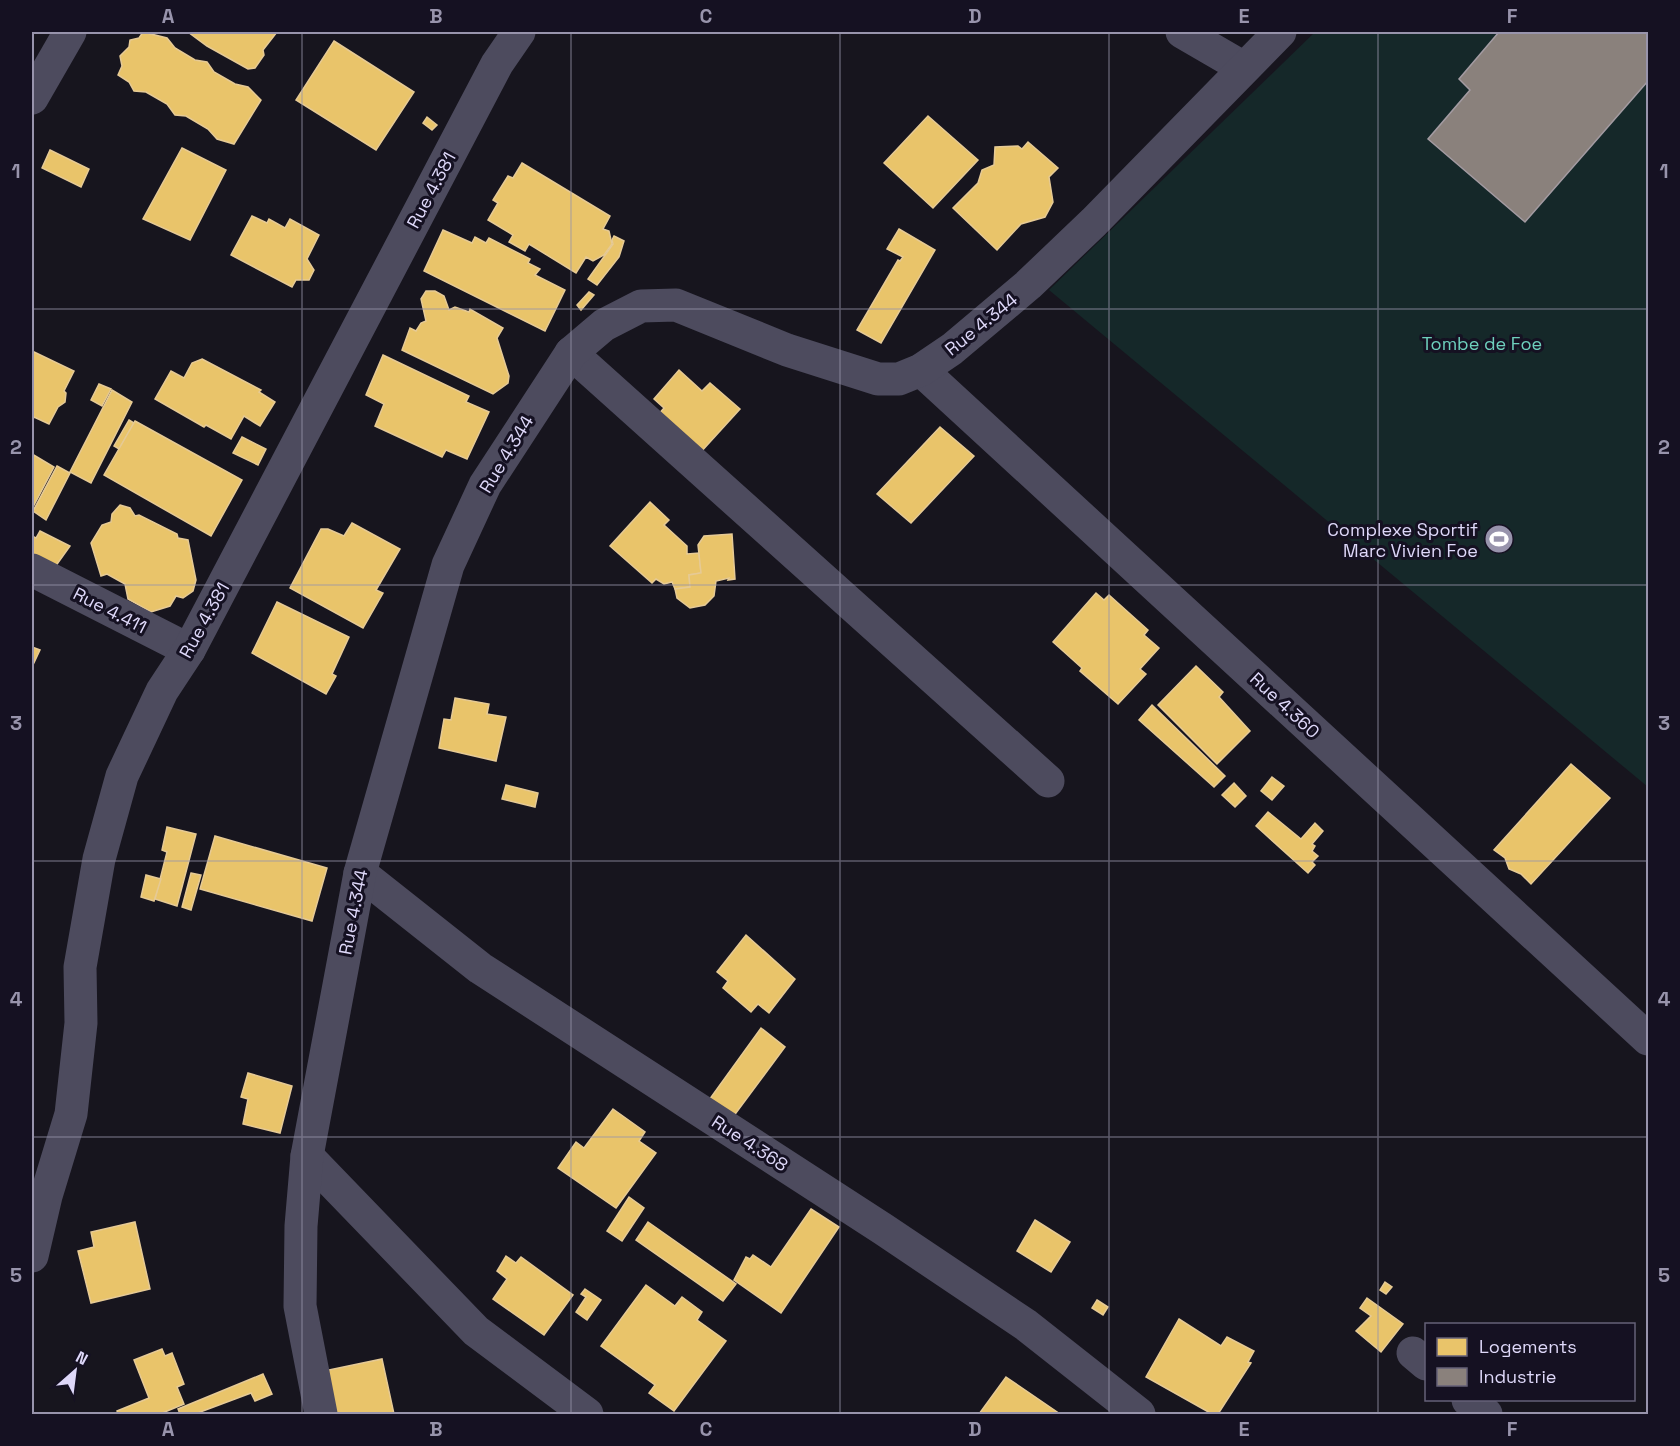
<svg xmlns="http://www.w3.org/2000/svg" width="1680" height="1446" font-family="'Space Grotesk',sans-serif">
<rect width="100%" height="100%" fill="#17151e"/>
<!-- green -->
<polygon fill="#152829" points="1315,32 1648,32 1648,787 1049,290"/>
<!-- homes -->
<g fill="#e9c46a" stroke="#e6ca95" stroke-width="1.5">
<polygon points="143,32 167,38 175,48 195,60 207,62 214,72 235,84 248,87 261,100 234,144 217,139 208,129 186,116 175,115 167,104 146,92 134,91 129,82 118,75 122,66 120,56 129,47 130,40 139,38"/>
<polygon points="188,32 277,32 263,50 264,55 255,68 248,69 207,46"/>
<polygon points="334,41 414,92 376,150 296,100"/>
<polygon points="928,116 978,160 933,208 884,163"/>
<polygon points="427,117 437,125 432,130 423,123"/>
<polygon points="1028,142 1058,168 1049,177 1053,202 1045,217 1021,224 997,250 953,208 978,183 982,170 994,165 995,147 1018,146 1022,149"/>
<polygon points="182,148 226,170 190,240 143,219"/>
<polygon points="50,150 89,169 81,187 42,168"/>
<polygon points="522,163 610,216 603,229 609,231 612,244 604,255 593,261 586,257 576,273 529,244 525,251 509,242 513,235 488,220 498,203 493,200 508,176 513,178"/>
<polygon points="252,216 267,223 269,219 285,228 290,219 319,235 307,259 314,270 309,280 296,280 292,287 231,255"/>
<polygon points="899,229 935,250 881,343 857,330 898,260 900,261 903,257 887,249"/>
<polygon points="443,230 472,243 475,237 486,243 489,238 530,259 528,263 540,269 535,275 565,290 545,331 424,271"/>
<polygon points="614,236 624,241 619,257 597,285 588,279 613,244 612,240"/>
<polygon points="426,291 435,291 444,296 449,310 455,307 469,312 470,309 503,328 497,338 509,376 508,383 493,394 402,350 410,328 416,331 421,323 426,321 421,299"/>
<polygon points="589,292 594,295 581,310 577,305"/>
<polygon points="32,351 74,371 64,391 66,393 65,402 58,407 49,424 34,417 32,421"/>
<polygon points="383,355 469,396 466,402 489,412 467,459 446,450 442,457 375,426 384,404 366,395"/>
<polygon points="202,359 261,390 259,392 275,402 260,426 244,416 231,439 206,425 204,427 155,399 171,371 184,378 192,363"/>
<polygon points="679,370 702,391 710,383 740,409 700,453 658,415 664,408 654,399"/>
<polygon points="99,384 111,389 102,406 91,400"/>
<polygon points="112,390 132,402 91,483 70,472"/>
<polygon points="129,420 134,423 119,449 114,446"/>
<polygon points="135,421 242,480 211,536 104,475"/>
<polygon points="940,427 974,456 911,523 877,494"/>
<polygon points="242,437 266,449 258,465 233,453"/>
<polygon points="32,454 54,467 32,509"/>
<polygon points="57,466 70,473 46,520 33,511"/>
<polygon points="650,502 669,520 664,525 687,546 687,554 699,553 701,573 689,575 690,587 675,589 672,582 664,584 656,579 652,583 610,546"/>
<polygon points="120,505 130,508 135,516 139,515 177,534 178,538 188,540 196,580 193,591 183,598 176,596 170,606 151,612 128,599 125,584 107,574 101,576 91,543 102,525 111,522 112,514"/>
<polygon points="352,523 400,549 376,590 383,593 363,628 290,588 321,529 328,529 344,536"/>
<polygon points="40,531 70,546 55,567 32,553 32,536 36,538"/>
<polygon points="732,534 735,579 728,580 729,578 716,581 714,596 705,605 690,608 677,598 675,589 690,587 689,575 701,573 698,545 704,536"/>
<polygon points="1096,593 1104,600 1109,595 1148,630 1144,635 1159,648 1140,669 1146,674 1118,704 1080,671 1082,668 1053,642"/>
<polygon points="277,602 349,637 332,674 336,676 326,694 252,653"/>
<polygon points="32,647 40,650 32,667"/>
<polygon points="1196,666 1223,692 1219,697 1250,731 1217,764 1158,705"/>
<polygon points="455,698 489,704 487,714 506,717 496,761 439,748 444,719 451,720"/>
<polygon points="1152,705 1225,776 1214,787 1139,720"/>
<polygon points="1571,764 1610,798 1531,884 1521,874 1509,869 1505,858 1494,850"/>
<polygon points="1272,777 1284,786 1272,800 1261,791"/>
<polygon points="1234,783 1246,796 1235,807 1222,795"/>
<polygon points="506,785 538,793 535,807 502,799"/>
<polygon points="1268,812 1301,839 1315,823 1323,831 1312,844 1315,846 1312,851 1318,856 1312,862 1315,865 1308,873 1256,826"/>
<polygon points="167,827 196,834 177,906 155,899 167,852 162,850"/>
<polygon points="215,836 327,868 312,921 200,889"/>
<polygon points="191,873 201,875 191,910 182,907"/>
<polygon points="146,875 161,879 154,901 141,897"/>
<polygon points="746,935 795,979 769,1013 758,1004 751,1012 723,988 728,981 717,972"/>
<polygon points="761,1028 785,1047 733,1117 709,1100"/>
<polygon points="248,1073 292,1086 280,1133 243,1124 248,1099 241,1097"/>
<polygon points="613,1109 645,1132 639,1141 656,1153 616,1208 558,1168 576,1142 584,1148"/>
<polygon points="629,1197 644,1208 622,1241 607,1231"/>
<polygon points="811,1209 839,1227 781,1313 734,1280 746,1257 750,1259 753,1255 771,1267"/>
<polygon points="1035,1220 1070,1242 1051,1272 1017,1251"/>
<polygon points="135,1222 150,1289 91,1303 78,1251 94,1247 91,1232"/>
<polygon points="648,1222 736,1284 723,1301 636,1240"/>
<polygon points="506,1256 516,1263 521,1257 573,1295 544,1335 493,1299 507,1279 497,1271"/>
<polygon points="1385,1282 1392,1287 1386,1294 1380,1290"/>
<polygon points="646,1285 675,1306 682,1297 702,1312 697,1320 726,1341 674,1411 649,1393 655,1385 601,1346"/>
<polygon points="585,1289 601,1300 587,1320 576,1312 586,1297 581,1294"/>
<polygon points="1367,1298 1403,1324 1381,1352 1356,1331 1371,1316 1360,1308"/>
<polygon points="1097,1300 1108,1307 1103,1315 1092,1308"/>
<polygon points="1179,1319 1221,1346 1227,1337 1254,1351 1248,1362 1251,1363 1218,1414 1212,1414 1146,1377"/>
<polygon points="162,1349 165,1356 172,1353 184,1384 177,1387 184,1404 160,1414 118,1414 117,1411 149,1398 134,1360"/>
<polygon points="382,1359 394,1414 329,1414 319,1372"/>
<polygon points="263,1374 272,1394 255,1401 251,1393 195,1414 180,1414 178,1409"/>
<polygon points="1006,1377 1060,1414 979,1414"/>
</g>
<!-- industry -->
<polygon fill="#8a817c" stroke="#a39ba2" stroke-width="1.5" points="1499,32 1648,32 1648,81 1525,222 1428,139 1470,90 1459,79"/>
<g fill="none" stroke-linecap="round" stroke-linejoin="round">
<!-- minor -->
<g stroke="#4d4b5e" stroke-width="33">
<polyline points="1182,32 1244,68"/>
<polyline points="32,98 70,32"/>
<polyline points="571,353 1048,781"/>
<polyline points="921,370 1648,1039"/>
<polyline points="32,570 189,650"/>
<polyline points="360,873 480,968 883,1229 1026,1325 1139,1414"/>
<polyline points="307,1156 476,1331 587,1414"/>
<polyline points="32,1256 46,1196 71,1114 81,1023 80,967 99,859 122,776 162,691 189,650 497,64 519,32"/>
<polyline points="1413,1353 1426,1364"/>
<polyline points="1468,1400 1486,1414"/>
<polyline points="321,1414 300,1306 301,1226 307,1156 360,873 448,565 485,485 571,353 604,325 641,306 676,305 787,350 878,379 899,379 921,370 952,349 1028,285 1094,222 1280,32"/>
</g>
</g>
<!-- grid -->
<path fill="none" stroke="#9894ac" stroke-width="1.5" stroke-opacity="0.55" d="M 302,32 L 302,1414M 571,32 L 571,1414M 840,32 L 840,1414M 1109,32 L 1109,1414M 1378,32 L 1378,1414M 32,309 L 1648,309M 32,585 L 1648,585M 32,861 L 1648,861M 32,1137 L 1648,1137"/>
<!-- icons -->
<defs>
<g id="stadium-disc" transform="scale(1.5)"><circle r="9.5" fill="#9894ac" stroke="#151122"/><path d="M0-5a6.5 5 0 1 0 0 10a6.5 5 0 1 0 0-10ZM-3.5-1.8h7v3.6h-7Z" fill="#fff"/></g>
</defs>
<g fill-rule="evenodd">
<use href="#stadium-disc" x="1499" y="539"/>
</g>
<g text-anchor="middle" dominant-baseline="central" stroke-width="6" stroke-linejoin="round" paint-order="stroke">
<!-- street labels -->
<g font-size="18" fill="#ded8f9" stroke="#151122">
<text transform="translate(431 190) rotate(-62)">Rue 4.381</text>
<text transform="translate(981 324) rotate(-39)">Rue 4.344</text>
<text transform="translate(506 454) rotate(-59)">Rue 4.344</text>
<text transform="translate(110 610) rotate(27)">Rue 4.411</text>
<text transform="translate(204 620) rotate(-61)">Rue 4.381</text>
<text transform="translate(1285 705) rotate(43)">Rue 4.360</text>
<text transform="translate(353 912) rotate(-79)">Rue 4.344</text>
<text transform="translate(750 1143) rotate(33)">Rue 4.368</text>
</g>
<!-- park labels -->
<g font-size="18" fill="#6ed0bd" stroke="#151122">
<text x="1482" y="343">Tombe de Foe</text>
</g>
<!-- poi labels -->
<g font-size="18" fill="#ded8f9" stroke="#151122" text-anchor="end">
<text x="1478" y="529">Complexe Sportif<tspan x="1478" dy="21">Marc Vivien Foe</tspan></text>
</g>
</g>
<!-- border -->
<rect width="1680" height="1446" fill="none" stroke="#151122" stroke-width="66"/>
<!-- legend -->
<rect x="1425" y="1323" width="210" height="78" fill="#151122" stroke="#656178" stroke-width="1.5"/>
<rect x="1437" y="1338" width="30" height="18" fill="#e9c46a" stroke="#656178" stroke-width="1.5"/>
<text x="1479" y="1353" font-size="18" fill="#ded8f9">Logements</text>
<rect x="1437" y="1368" width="30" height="18" fill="#8a817c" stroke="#656178" stroke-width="1.5"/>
<text x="1479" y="1383" font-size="18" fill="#ded8f9">Industrie</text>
<!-- north arrow -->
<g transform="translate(75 1371) rotate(28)" stroke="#151122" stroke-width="4.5" paint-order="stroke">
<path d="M0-4.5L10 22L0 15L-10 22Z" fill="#ded8f9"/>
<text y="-9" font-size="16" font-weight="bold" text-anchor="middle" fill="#ded8f9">N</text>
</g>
<rect x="33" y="33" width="1614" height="1380" fill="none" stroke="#9894ac" stroke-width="2"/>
<g font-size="20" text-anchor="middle" font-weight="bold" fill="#9894ac">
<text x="168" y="23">A</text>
<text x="436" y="23">B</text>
<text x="706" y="23">C</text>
<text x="975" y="23">D</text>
<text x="1244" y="23">E</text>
<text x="1512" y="23">F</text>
<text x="16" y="178">1</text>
<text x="1664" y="178">1</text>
<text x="16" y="454">2</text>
<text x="1664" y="454">2</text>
<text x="16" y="730">3</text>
<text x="1664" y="730">3</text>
<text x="16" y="1006">4</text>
<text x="1664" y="1006">4</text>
<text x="16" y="1282">5</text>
<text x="1664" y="1282">5</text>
<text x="168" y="1436">A</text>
<text x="436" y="1436">B</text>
<text x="706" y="1436">C</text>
<text x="975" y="1436">D</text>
<text x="1244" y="1436">E</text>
<text x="1512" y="1436">F</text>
</g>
</svg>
